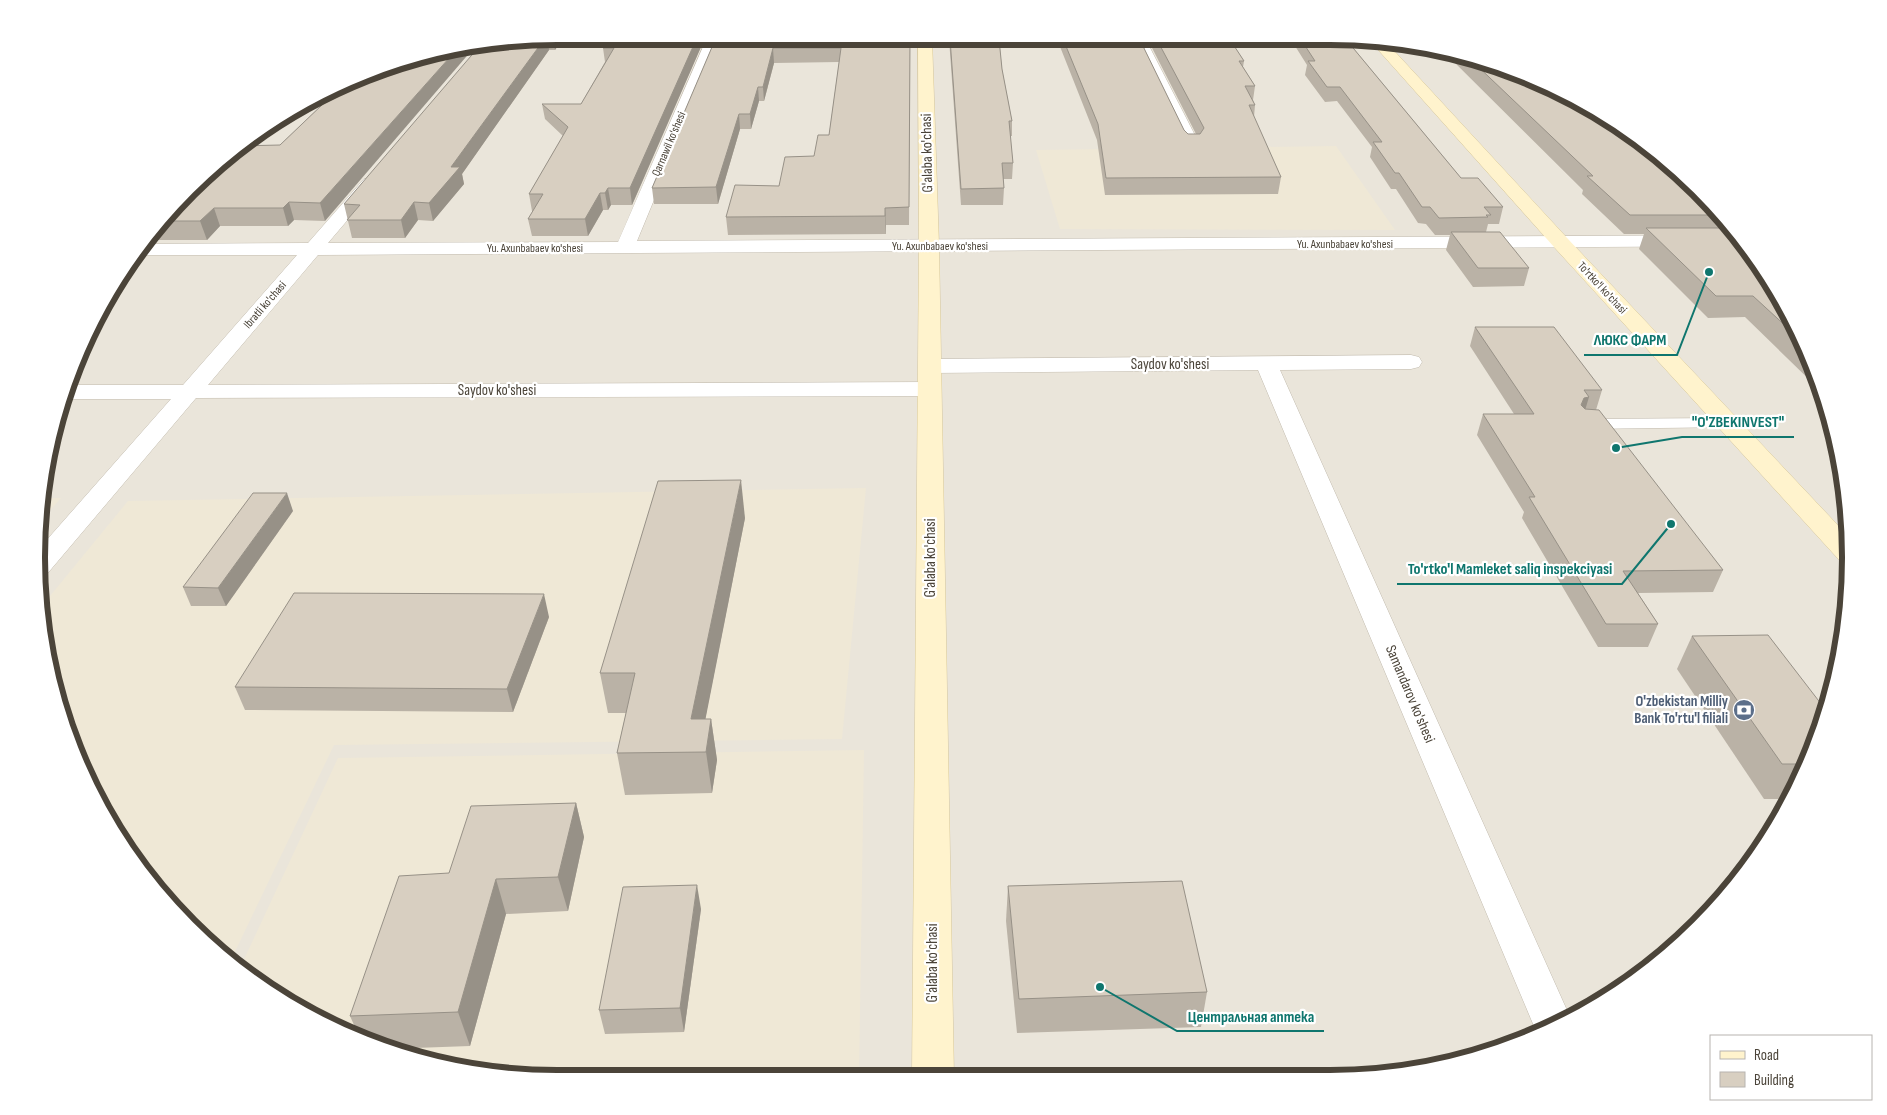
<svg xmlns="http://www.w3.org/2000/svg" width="1887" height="1115" font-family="'Sofia Sans Condensed',sans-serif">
<rect width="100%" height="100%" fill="#f6f3ec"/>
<!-- residential -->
<polygon fill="#eae5da" points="1364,37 1497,64 1698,189 1763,268 1811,358 1841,456 1851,558 1841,659 1811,757 1763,847 1673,949 1590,1009 1465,1061 1364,1078 523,1078 390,1051 268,991 189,926 144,875 106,818 64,725 46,659 36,558 41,489 64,390 124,268 189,189 240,144 327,90 390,64 489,41"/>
<!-- education -->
<g fill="#efe8d6">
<polygon points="1336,146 1395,230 1060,229 1036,150"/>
<polygon points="866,488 842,739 334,745 231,960 189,926 144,875 106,818 64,725 46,659 41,607 128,501"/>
<polygon points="40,498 61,498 39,523"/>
<polygon points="864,750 859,1078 523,1078 390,1051 268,991 240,968 338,758"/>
</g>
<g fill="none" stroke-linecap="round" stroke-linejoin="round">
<!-- lane casing -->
<g stroke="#c2bbae" stroke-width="1">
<polygon id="lane" points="1728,418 1734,419 1737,423 1734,427 1585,429 1579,428 1576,424 1579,420 1585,419"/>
</g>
<!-- street casing -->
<g stroke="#c2bbae" stroke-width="1">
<g id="street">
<polygon points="1131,38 1145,38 1200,145 1198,148 1186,148 1184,145"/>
<polygon points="706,40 720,40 637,241 1736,235 1745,246 318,255 208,385 930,382 938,384 941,389 938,394 930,396 196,398 47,574 38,576 37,551 171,399 62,399 66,385 183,385 297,255 135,255 144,244 308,243 364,179 376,179 379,183 328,243 618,242"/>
<polygon points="1411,355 1419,357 1422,362 1419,367 1411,369 1280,370 1570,1017 1536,1031 1258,370 930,373 922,371 919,366 922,361 930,359"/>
</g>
</g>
<!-- secondary casing -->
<g stroke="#d6c79b" stroke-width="1">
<g id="secondary">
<polygon points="918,39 932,39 939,246 954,1078 912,1078 919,246"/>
<polygon points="1371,39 1386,42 1568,239 1849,537 1850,564 1841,562 1554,247 1372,43"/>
</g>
</g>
<!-- lane -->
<use href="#lane" fill="#fff" fill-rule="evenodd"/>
<!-- street -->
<use href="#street" fill="#fff" fill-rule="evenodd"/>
<!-- secondary -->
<use href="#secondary" fill="#fff3cd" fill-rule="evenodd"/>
</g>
<!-- wall -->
<g fill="#bab2a6">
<polygon points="1344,37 1461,178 1503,207 1499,224 1488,224 1486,232 1529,268 1524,286 1473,287 1446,250 1450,235 1435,235 1426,224 1418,223 1396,189 1391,189 1370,157 1372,147 1337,101 1325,102 1305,75 1307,65 1290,38"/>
<polygon points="1139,38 1184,130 1188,134 1196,134 1147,38 1229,38 1244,61 1243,67 1255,86 1253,100 1255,105 1254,117 1281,177 1278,194 1105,195 1097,140 1057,39"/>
<polygon points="910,39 909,225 886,225 886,234 728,235 726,217 779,186 814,156 829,135 839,62 774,63 764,101 759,101 751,129 740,129 718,204 654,204 652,188 715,40"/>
<polygon points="949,39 999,39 1002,69 1012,121 1012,136 1010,136 1013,163 1012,179 1003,179 1004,188 1003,205 961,205"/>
<polygon points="562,40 555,50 549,50 462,174 464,184 433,221 418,220 405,238 352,238 344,204 489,41"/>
<polygon points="704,40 632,205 611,205 608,210 603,210 588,236 532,236 528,219 533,211 532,211 529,194 563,136 545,119 542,104 581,104 605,62 603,48"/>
<polygon points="1446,54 1497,64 1698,189 1728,225 1727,228 1763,268 1811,358 1821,391 1745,317 1708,318 1639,249 1644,234 1624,234 1582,194 1583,190"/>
<polygon points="346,82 325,221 294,220 288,226 220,226 207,240 147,240 189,189 280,145"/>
<polygon points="1475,327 1602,390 1596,410 1723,570 1713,592 1638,593 1658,624 1648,647 1598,647 1522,518 1524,512 1477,435 1483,414 1514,414 1470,346"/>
<polygon points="293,511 226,606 191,606 183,587"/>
<polygon points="745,518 705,719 711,719 717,760 712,793 625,795 617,753 626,713 608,713 600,673"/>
<polygon points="549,617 513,712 245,710 235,687"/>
<polygon points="1692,636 1811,757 1789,799 1764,799 1677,669"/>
<polygon points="576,803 584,837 568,911 506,914 470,1046 387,1049 359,1036 350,1016 449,873"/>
<polygon points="1008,886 1207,992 1201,1027 1017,1033 1006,921"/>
<polygon points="701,909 684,1032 605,1034 599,1010"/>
</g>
<!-- shaded-wall -->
<g fill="#979187">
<polygon points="553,40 562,40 555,50"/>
<polygon points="696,40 704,40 632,205 630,188"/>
<polygon points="543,41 548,41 549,50 462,174 464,184 433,221 429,203 451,167"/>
<polygon points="478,43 325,221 320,203 458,48"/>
<polygon points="773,48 774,63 764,101 763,87"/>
<polygon points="758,87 759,101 751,129 750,114"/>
<polygon points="739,114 740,129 718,204 716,187"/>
<polygon points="608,188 611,205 608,210 605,193"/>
<polygon points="600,193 603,210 588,236 585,219"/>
<polygon points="289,202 294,220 288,226 283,208"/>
<polygon points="414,202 418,220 405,238 401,220"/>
<polygon points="214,208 220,226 207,240 200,221"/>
<polygon points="885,208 886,225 886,234 885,216"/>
<polygon points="1589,397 1583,417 1581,405 1584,398"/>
<polygon points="741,480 745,518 699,752 691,719"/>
<polygon points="287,493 293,511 226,606 218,588"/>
<polygon points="544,594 549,617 513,712 507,689"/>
<polygon points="711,719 717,760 712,793 706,752"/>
<polygon points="576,803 584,837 568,911 558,877"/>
<polygon points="496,879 506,914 470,1046 458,1012"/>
<polygon points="697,885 701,909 684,1032 680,1008"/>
</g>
<!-- building -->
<g fill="#d8cfc1" stroke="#979187">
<polygon points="1344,37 1461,178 1478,178 1503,207 1484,207 1491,215 1486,215 1488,217 1439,218 1430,207 1422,207 1399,173 1395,173 1373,142 1382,142 1340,87 1327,87 1308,61 1315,61 1300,38"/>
<polygon points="1139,38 1184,130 1188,134 1200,134 1204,128 1156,38 1229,38 1244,61 1239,61 1255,86 1245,86 1255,105 1249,105 1281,177 1106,178 1098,124 1063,39"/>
<polygon points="910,39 909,207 885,208 885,216 726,217 735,185 779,186 785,157 814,156 818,135 829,135 841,48 773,48 763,87 758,87 750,114 739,114 716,187 652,188 715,40"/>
<polygon points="950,39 999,39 1002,69 1012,121 1009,121 1013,163 1002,163 1004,188 961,189"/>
<polygon points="607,40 696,40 630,188 608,188 605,193 600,193 585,219 528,219 543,194 529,194 568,127 542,104 581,104 614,48 603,48"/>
<polygon points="489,41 543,41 451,167 460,167 429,203 414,202 401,220 347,220 360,205 344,204 483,42"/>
<polygon points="458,48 320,203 289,202 283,208 214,208 200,221 162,221 189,189 238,146 280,145 346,82 390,64"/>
<polygon points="1469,58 1497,64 1619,124 1698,189 1719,215 1630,215 1587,176 1593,176"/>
<polygon points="1646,228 1730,228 1763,268 1802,341 1753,296 1716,296"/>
<polygon points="1451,232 1500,232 1529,268 1478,268"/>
<polygon points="1475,327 1554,327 1602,390 1584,390 1589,397 1584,398 1581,405 1585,409 1599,410 1723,570 1623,571 1658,624 1606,624 1529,497 1535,497 1483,414 1534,414"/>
<polygon points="741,480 691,719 711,719 706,752 617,753 635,673 600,673 658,481"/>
<polygon points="253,493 287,493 218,588 183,587"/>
<polygon points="294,593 544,594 507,689 235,687"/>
<polygon points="1768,635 1825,709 1811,757 1807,764 1782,764 1692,636"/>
<polygon points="576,803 558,877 496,879 458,1012 350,1016 399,876 449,873 471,806"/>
<polygon points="1182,881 1207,992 1019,999 1008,886"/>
<polygon points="697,885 680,1008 599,1010 623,887"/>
</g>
<!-- icons -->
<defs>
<g id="bank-disc" transform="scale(1.125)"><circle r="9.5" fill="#5c6f8a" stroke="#fff"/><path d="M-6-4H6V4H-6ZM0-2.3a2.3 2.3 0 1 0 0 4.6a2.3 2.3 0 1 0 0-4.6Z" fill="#fff"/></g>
</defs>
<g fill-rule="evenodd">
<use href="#bank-disc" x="1744" y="710"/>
</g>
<g text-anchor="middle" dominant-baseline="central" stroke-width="4.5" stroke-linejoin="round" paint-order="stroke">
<!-- far-street labels -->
<g font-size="12" fill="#4b4439" stroke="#fff">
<text transform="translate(669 144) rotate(-67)">Qarnawil ko'shesi</text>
<text x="1345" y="244">Yu. Axunbabaev ko'shesi</text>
<text x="940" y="246">Yu. Axunbabaev ko'shesi</text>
<text x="535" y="248">Yu. Axunbabaev ko'shesi</text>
<text transform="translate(1602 288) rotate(47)">To'rtko'l ko'chasi</text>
<text transform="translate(265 305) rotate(-49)">Ibratli ko'chasi</text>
</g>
<!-- street labels -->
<g font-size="15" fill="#4b4439" stroke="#fff">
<text transform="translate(927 153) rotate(-91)">G'alaba ko'chasi</text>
<text x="1170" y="364">Saydov ko'shesi</text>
<text x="497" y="390">Saydov ko'shesi</text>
<text transform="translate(930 558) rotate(-90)">G'alaba ko'chasi</text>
<text transform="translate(1410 694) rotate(67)">Samandarov ko'shesi</text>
<text transform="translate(932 963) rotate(-90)">G'alaba ko'chasi</text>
</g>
<!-- service labels -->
<g font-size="15" font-weight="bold" fill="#4e5e75" stroke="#fff" text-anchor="end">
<text x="1728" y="701">O'zbekistan Milliy<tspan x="1728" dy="17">Bank To'rtu'l filiali</tspan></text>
</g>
</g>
<!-- crop -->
<path d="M0 0H1887V1115H0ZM557 45H1330A512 512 0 0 1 1842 557V558A512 512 0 0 1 1330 1070H557A512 512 0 0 1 45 558V557A512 512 0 0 1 557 45Z" fill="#fff" fill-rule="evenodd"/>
<path fill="none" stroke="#4b4439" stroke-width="6" d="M557 45H1330A512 512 0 0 1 1842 557V558A512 512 0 0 1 1330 1070H557A512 512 0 0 1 45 558V557A512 512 0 0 1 557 45Z"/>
<!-- callouts -->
<path fill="none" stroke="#0f766e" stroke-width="2" d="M1709 272L1677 355H1584M1616 448L1682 437H1794M1671 524L1622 584H1397M1100 987L1177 1031H1324"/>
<g fill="#0f766e" stroke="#fff" stroke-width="2">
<circle cx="1709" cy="272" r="5"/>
<circle cx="1616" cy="448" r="5"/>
<circle cx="1671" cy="524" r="5"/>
<circle cx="1100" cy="987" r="5"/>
</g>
<g font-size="16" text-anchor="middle" font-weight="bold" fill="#0f766e" stroke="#fff" stroke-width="4.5" stroke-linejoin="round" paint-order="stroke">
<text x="1630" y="345">ЛЮКС ФАРМ</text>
<text x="1738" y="427">"O'ZBEKINVEST"</text>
<text x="1510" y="574">To'rtko'l Mamleket saliq inspekciyasi</text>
<text x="1251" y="1022">Центральная аптека</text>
</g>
<!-- legend -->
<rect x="1710" y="1035" width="162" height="65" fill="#ffffff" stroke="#b7b4b0"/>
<rect x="1720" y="1051" width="25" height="8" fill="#fff3cd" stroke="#b7b4b0"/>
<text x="1754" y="1060" font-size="15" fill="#4b4439">Road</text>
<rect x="1720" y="1072" width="25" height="15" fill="#d8cfc1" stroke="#b7b4b0"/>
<text x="1754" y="1085" font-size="15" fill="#4b4439">Building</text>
</svg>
